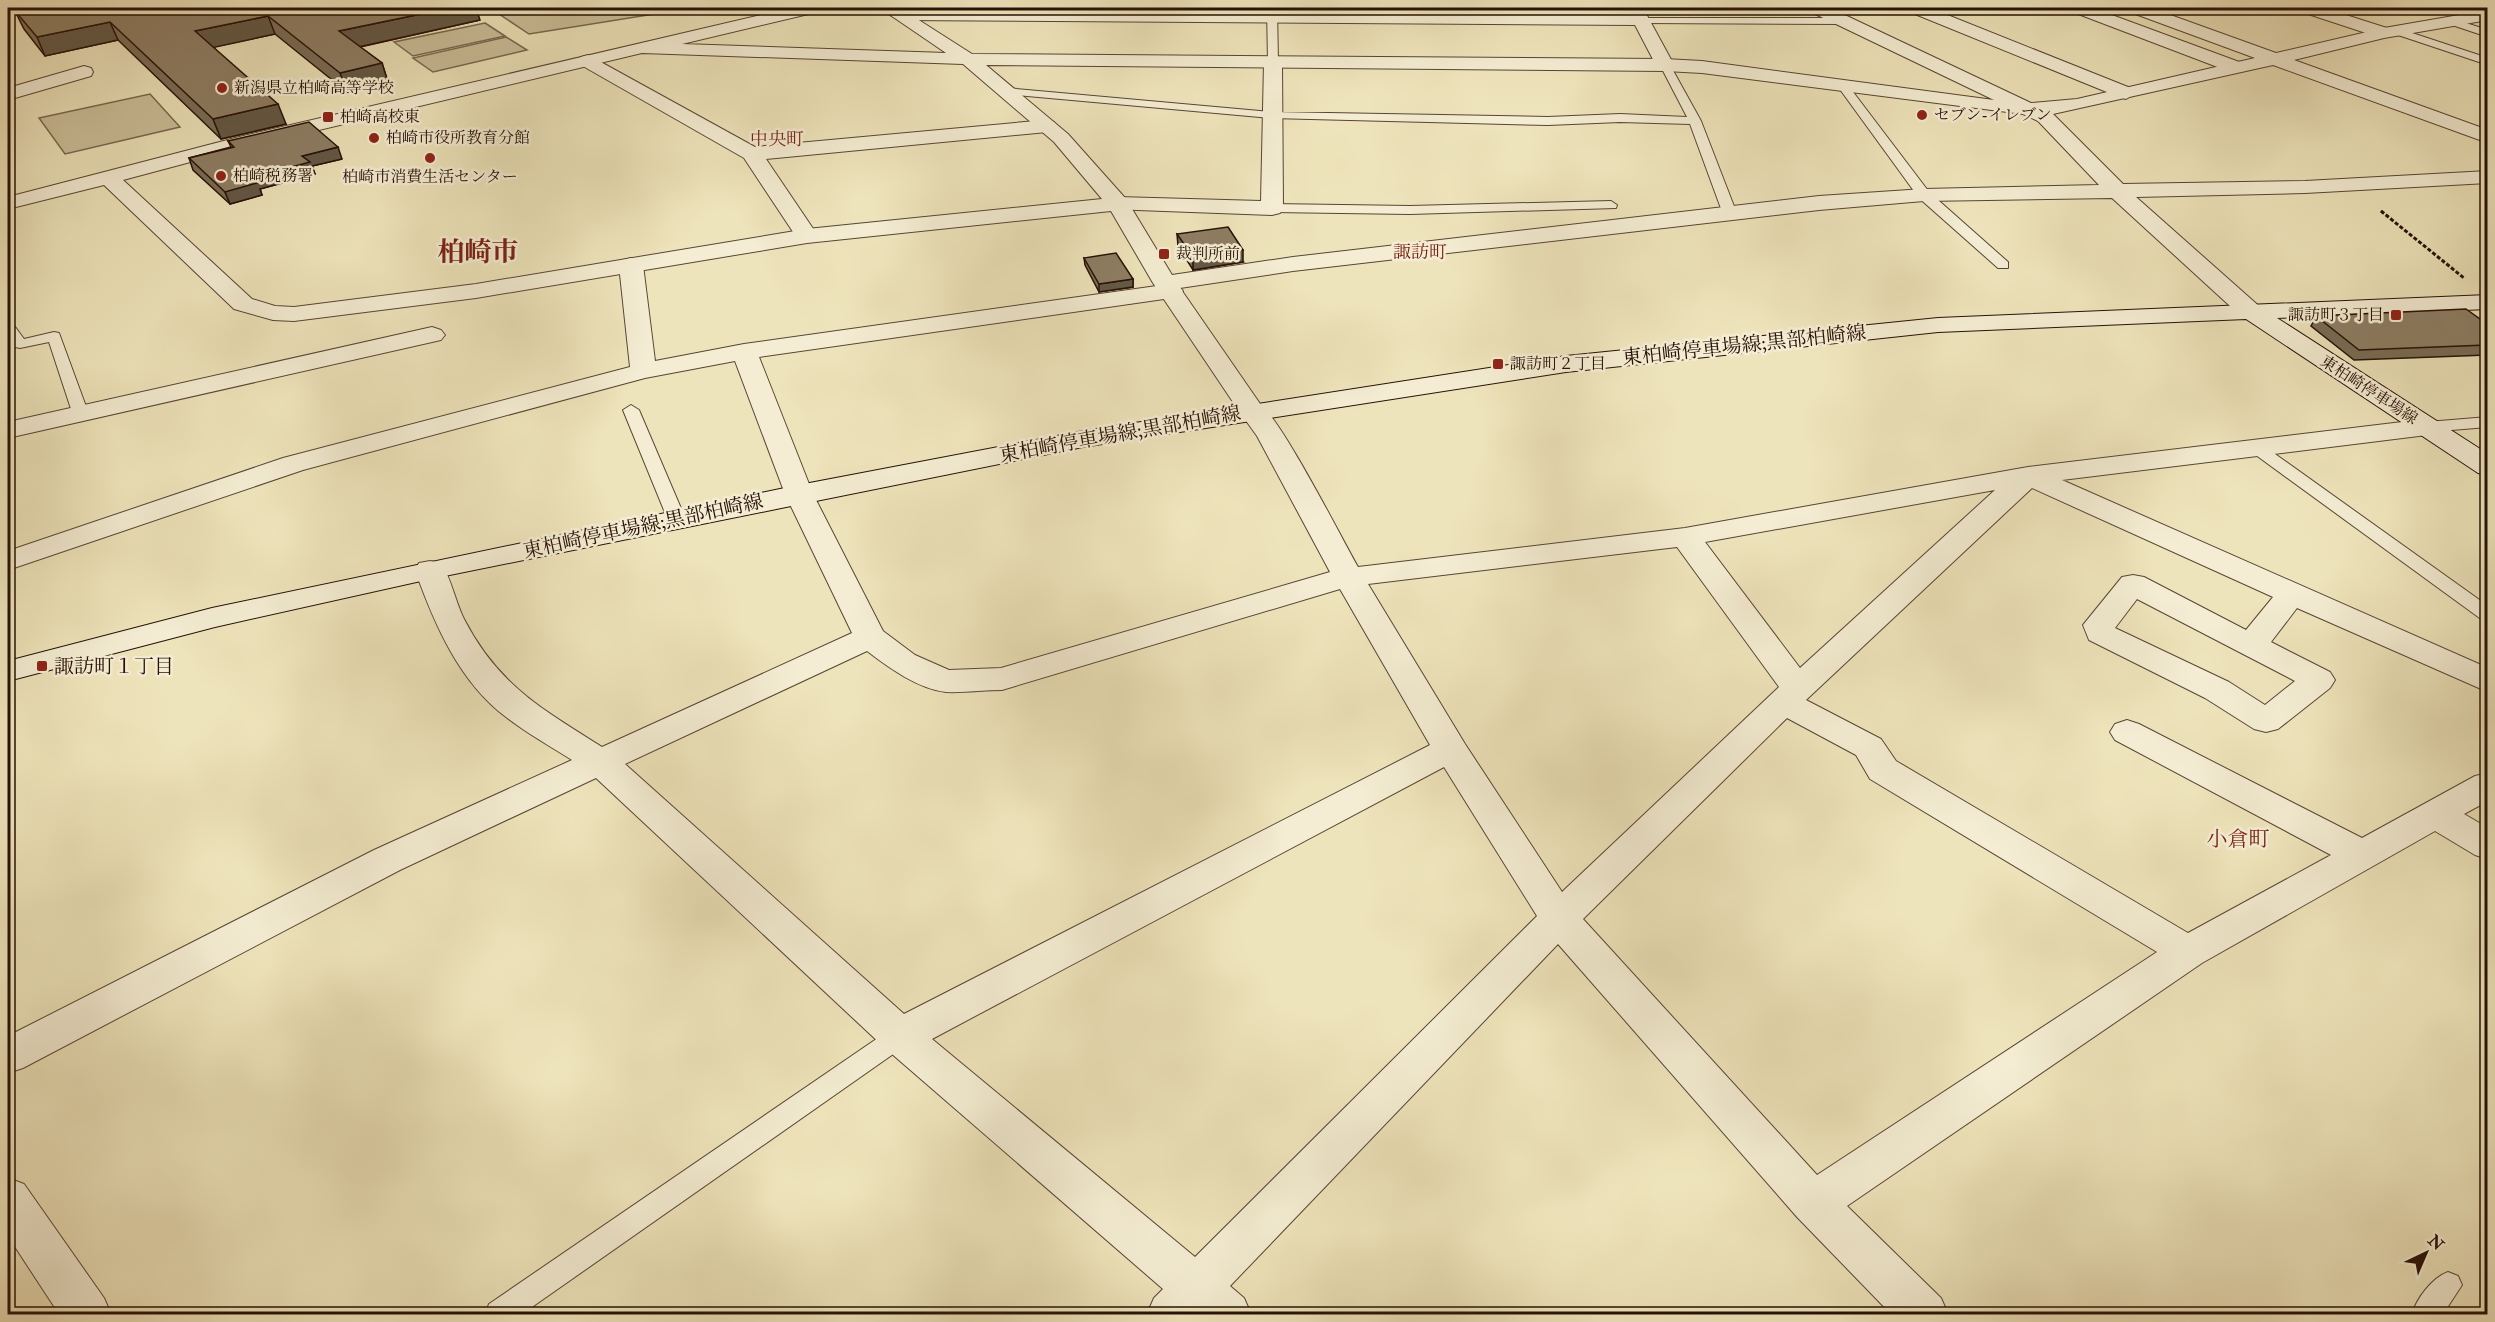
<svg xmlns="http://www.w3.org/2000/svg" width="2495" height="1322" font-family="'IM FELL Double Pica','Noto Serif JP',serif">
<rect width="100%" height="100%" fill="#eee4bb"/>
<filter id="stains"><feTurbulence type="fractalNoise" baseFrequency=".00333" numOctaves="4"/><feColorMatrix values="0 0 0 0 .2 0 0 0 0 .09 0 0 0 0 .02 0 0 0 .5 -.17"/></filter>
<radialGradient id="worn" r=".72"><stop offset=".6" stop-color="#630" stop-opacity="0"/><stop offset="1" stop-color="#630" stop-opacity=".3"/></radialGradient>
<!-- green -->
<g fill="#ccc09c" stroke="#796851" stroke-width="1.5">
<polygon points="490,8 692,8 529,34"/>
<polygon points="485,23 505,36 413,56 394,42"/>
<polygon points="506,37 527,50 433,72 413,58"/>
<polygon points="150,94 180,127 65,154 39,118"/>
</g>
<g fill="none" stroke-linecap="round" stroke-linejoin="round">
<!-- service casing -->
<g stroke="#584533" stroke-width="2">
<g id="service">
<polygon points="1267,8 1277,8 1278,63 1273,66 1268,63"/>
<polygon points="1638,18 1845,18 1850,21 1845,24 1642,23 1638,22"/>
<polygon points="2450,18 2488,30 2488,37 2446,23 2446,19"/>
<polygon points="2392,29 2400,29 2488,58 2488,65 2392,33"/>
<polygon points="1665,62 1670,65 1701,121 1737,214 1735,217 1730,218 1723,214 1690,124 1620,122 1548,125 1271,118 1006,94 1000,91 1006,88 1271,112 1548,117 1620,114 1687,117 1660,65"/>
<polygon points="1839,84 1847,84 1929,192 2008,262 2008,268 1998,268 1919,198 1839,88"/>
<polygon points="1611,201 1617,205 1616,208 1410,214 1272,212 1266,208 1272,204 1410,206"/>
<polygon points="8,323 13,324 24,339 54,332 59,333 88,412 86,415 74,415 72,412 49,342 20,348 15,347 8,337"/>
<polygon points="631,405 639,410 686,520 683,524 671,524 668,520 623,410"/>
<polygon points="2488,417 2488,427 2427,432 2419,427 2427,422"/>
<polygon points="2255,442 2261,444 2488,606 2488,621 2481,619 2249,450 2247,447"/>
<polygon points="900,1026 909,1029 912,1036 909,1043 522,1314 485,1314 489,1304 891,1029"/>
<path d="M 2448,1272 L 2458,1276 L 2462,1285 L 2443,1314 L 2412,1314 C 2417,1298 2432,1278 2448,1272 Z"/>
</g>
</g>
<!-- minor casing -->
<g stroke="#584533" stroke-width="2">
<g id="minor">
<polygon points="1627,8 1643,8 1674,65 1672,69 1658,69 1635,25 899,20 890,15 899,10 1630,15"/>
<polygon points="1907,8 1930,8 2133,89 2136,93 2126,99 2119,97 1910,12"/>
<polygon points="2070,8 2093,8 2242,63 2244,67 2235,73 2228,71 2073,12"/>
<polygon points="2299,8 2324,8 2390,29 2393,33 2390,37 2378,37 2302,12"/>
<polygon points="588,55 755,147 1047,120 1054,122 1057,126 1054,130 1047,132 766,159 818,236 815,241 799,241 744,158 581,65 579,61 581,57"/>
<polygon points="1273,57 1282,63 1283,208 1280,213 1272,215 1110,209 1107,204 1110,199 1118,197 1261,201 1264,63"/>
<polygon points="84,66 91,68 93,72 91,76 8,100 8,88"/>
<path d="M 631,258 L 639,260 L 643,265 L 655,361 L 744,344 L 1171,284 L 1179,286 L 1183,291 L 1179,296 L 1171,298 L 759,357 L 813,494 L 883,631 L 915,655 L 949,670 L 1001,668 L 1330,572 L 1257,436 L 1239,411 L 1242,405 C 1248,404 1254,402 1260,405 C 1279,415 1343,541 1358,567 L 1685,528 L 2028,467 L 2427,419 L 2437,421 L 2441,427 L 2437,433 L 2427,435 L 2062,480 L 2488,668 L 2488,692 L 2297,608 L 2271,642 L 2330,672 L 2335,680 L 2330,688 L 2278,729 L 2266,732 L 2254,729 L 2205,698 L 2089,640 L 2083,625 L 2122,577 L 2133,575 L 2144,577 L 2246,630 L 2273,597 L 2032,488 L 1806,700 L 1881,739 L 1896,761 L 2188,933 L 2331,855 L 2115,740 L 2110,732 L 2115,724 L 2127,720 L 2139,724 L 2362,838 L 2475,776 L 2488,773 L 2488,801 L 2464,814 L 2488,828 L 2488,859 L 2475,855 L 2435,831 L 2202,963 L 1847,1206 L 1941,1298 L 1948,1314 L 1891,1314 L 1797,1217 L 1558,944 L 1230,1286 L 1244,1298 L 1251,1314 L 1147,1314 L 1154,1298 L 1163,1289 L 885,1048 L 596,778 L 400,870 L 23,1068 L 8,1073 L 8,1036 L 374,850 L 572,760 C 550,746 526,733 506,717 C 459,682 434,623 415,570 L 419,563 L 430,561 L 441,563 C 452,580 455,601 464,619 C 498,685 542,709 602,747 L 852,633 L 785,494 L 735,361 L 645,378 L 303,470 L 8,570 L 8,551 L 283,458 L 630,367 L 619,265 L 623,260 ZM 1995,490 L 1800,668 L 1705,542 ZM 1677,547 L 1779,687 L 1562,892 L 1465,744 L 1368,584 ZM 1340,589 L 1430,745 L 904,1014 L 625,764 L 867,651 C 888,667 918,689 946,692 C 964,693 984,690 1002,690 ZM 2137,599 L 2295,681 L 2265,705 L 2229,682 L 2115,628 ZM 1787,718 L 1856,755 L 1870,779 L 2157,952 L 1817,1175 L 1583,919 ZM 1444,767 L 1537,916 L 1195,1257 L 932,1039 Z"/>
<polygon points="432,327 441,330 445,335 441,340 8,438 8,422"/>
</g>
</g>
<!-- tertiary casing -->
<g stroke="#584533" stroke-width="2">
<g id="tertiary">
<path d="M 791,8 L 820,8 L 817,12 L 682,44 L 946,53 L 880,8 L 900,8 L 972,54 L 1665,59 L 1702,61 L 1994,100 L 1811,12 L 1808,8 L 1830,8 L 2031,103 L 2077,99 L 2255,58 L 2130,12 L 2128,8 L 2151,8 L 2276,53 L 2384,28 L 2488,10 L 2488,20 L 2384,38 L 2294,60 L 2488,130 L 2488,143 L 2273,65 L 2053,114 L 2123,184 L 2305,181 L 2488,171 L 2488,183 L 2305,193 L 2136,197 L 2260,307 L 2263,312 L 2260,317 L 2251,319 L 2242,317 L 2112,198 L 1924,201 L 1819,210 L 1293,271 L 1180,288 L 1265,411 L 1262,417 L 1252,419 L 1242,417 L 1239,411 L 1153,283 L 1111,211 L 807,243 L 476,298 L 294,321 L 273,320 L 234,309 L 104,185 L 8,209 L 8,197 L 239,137 ZM 642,53 L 963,64 L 1054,142 L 1102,199 L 807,229 L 476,284 L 294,307 L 275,306 L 252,299 L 123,180 L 243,148 ZM 986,65 L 1665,71 L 1702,73 L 2023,114 L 2038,121 L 2099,185 L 1924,189 L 1819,196 L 1293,257 L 1172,275 L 1126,199 L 1068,134 Z"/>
<polygon points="8,1178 24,1184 104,1298 111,1314 59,1314 8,1236"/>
</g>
</g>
<!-- secondary casing -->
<g stroke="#261006" stroke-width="2">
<polygon id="secondary" points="2488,295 2488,309 2277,318 2488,454 2488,475 2478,473 2246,319 1938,332 1566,372 1083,447 430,579 215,627 8,681 8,661 212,608 799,485 1083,431 1566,356 1938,318"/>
</g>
<!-- path-far1 -->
<polyline stroke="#261006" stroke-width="2" stroke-dasharray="3 1.5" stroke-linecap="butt" points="2381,211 2383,213"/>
<!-- path -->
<polyline stroke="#261006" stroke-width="3" stroke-dasharray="4 2" stroke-linecap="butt" points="2381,211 2464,278"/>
<!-- service -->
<use href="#service" fill="#f4edd3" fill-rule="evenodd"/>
<!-- minor -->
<use href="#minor" fill="#f4edd3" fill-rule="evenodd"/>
<!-- tertiary -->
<use href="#tertiary" fill="#f4edd3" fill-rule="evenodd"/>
<!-- secondary -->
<use href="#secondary" fill="#f4edd3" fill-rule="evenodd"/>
</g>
<!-- wall -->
<g fill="#7a6c56" stroke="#261006" stroke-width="1.5">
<polygon points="15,11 480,20 360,47 382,63 388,82 347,92 275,34 213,47 286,124 221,139 118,40 45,56 24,29"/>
<polygon points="228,141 342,159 312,166 315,174 260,189 262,195 230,204 193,170 189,158 231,147"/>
<polygon points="1177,234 1243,262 1193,270 1178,246"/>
<polygon points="1084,258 1133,279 1133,287 1099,292 1085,265"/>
<polygon points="2316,316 2487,324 2487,355 2354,360 2311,326"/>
</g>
<!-- shaded-wall -->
<g fill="#635846" stroke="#261006" stroke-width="1.5">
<polygon points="450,8 476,8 480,20 345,50 339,31"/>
<polygon points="268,16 275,34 202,50 195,31"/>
<polygon points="110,22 118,40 45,56 37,37"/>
<polygon points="382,63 388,82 347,92 340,73"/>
<polygon points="278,104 286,124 221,139 213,119"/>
<polygon points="338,147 342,159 312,166 315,174 260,189 262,195 230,204 225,192 251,178 302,156"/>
<polygon points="1243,250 1243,262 1193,270 1193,257"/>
<polygon points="1133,279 1133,287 1099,292 1099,284"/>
</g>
<!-- building -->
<g fill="#8e7e64" stroke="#261006" stroke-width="1.5">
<polygon points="34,8 450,8 339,31 382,63 340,73 268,16 195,31 278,104 213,119 110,22 37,37 15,11"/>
<polygon points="309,122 338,147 302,156 310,162 251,178 257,183 225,192 189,158 234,147 228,141"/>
<polygon points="1228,227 1243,250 1193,257 1177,234"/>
<polygon points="1116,253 1133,279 1099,284 1084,258"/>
<polygon points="2466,309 2487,324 2487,345 2359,350 2316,316"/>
</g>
<!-- markers -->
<g fill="#8f2418" stroke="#f4edd3" stroke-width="2">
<circle cx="222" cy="88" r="6"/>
<circle cx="1922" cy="115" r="6"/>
<rect x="322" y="111" width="12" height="12" rx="3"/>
<circle cx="374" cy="138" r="6"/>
<circle cx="430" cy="158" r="6"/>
<circle cx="221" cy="176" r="6"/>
<rect x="1158" y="248" width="12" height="12" rx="3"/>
<rect x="2390" y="309" width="12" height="12" rx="3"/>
<rect x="1492" y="358" width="12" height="12" rx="3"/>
<rect x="36" y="660" width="12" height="12" rx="3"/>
</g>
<g text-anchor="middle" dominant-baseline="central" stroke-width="5" stroke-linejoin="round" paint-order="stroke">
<!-- far-poi labels -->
<g font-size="16" fill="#261006" stroke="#f4edd3" text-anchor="start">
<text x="234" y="88">新潟県立柏崎高等学校</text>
<text x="1934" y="115">セブン-イレブン</text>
<text x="340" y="117">柏崎高校東</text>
<text x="386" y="138">柏崎市役所教育分館</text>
<text x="233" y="176">柏崎税務署</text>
<text x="430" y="177" text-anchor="middle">柏崎市消費生活センター</text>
<text x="1176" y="254">裁判所前</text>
<text x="2384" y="315" text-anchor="end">諏訪町３丁目</text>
<text x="1510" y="364">諏訪町２丁目</text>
</g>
<!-- far-street labels -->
<g font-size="16" fill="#261006" stroke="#f4edd3">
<text transform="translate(2369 390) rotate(33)">東柏崎停車場線</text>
</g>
<!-- far-neighbourhood labels -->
<g font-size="18" fill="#7a1f14" stroke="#f4edd3">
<text x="777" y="139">中央町</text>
<text x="1420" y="252">諏訪町</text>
</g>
<!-- street labels -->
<g font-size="20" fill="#261006" stroke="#f4edd3">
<text transform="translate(1744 345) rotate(-6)">東柏崎停車場線;黒部柏崎線</text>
<text transform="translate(1120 434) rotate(-10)">東柏崎停車場線;黒部柏崎線</text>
<text transform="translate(643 526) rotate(-12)">東柏崎停車場線;黒部柏崎線</text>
</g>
<!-- poi labels -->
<g font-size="20" fill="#261006" stroke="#f4edd3" text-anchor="start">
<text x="54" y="666">諏訪町１丁目</text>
</g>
<!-- neighbourhood labels -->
<g font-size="21" fill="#7a1f14" stroke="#f4edd3">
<text x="2238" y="839">小倉町</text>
</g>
<!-- far-town labels -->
<g font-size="27" font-weight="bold" fill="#7a1f14" stroke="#f4edd3">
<text x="478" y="252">柏崎市</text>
</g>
</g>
<!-- margin -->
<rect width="2495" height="1322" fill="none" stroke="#eee4bb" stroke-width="30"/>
<rect x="9" y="9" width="2477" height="1304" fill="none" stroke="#261006" stroke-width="3"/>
<rect x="15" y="15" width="2465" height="1292" fill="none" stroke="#261006" stroke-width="1.5"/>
<!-- north arrow -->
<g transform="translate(2426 1253) rotate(44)" stroke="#f4edd3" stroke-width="4.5" paint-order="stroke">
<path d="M0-4.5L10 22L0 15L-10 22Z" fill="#261006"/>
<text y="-9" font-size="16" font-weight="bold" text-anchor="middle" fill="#261006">N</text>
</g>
<rect width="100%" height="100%" filter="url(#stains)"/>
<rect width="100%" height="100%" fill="url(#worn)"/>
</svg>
